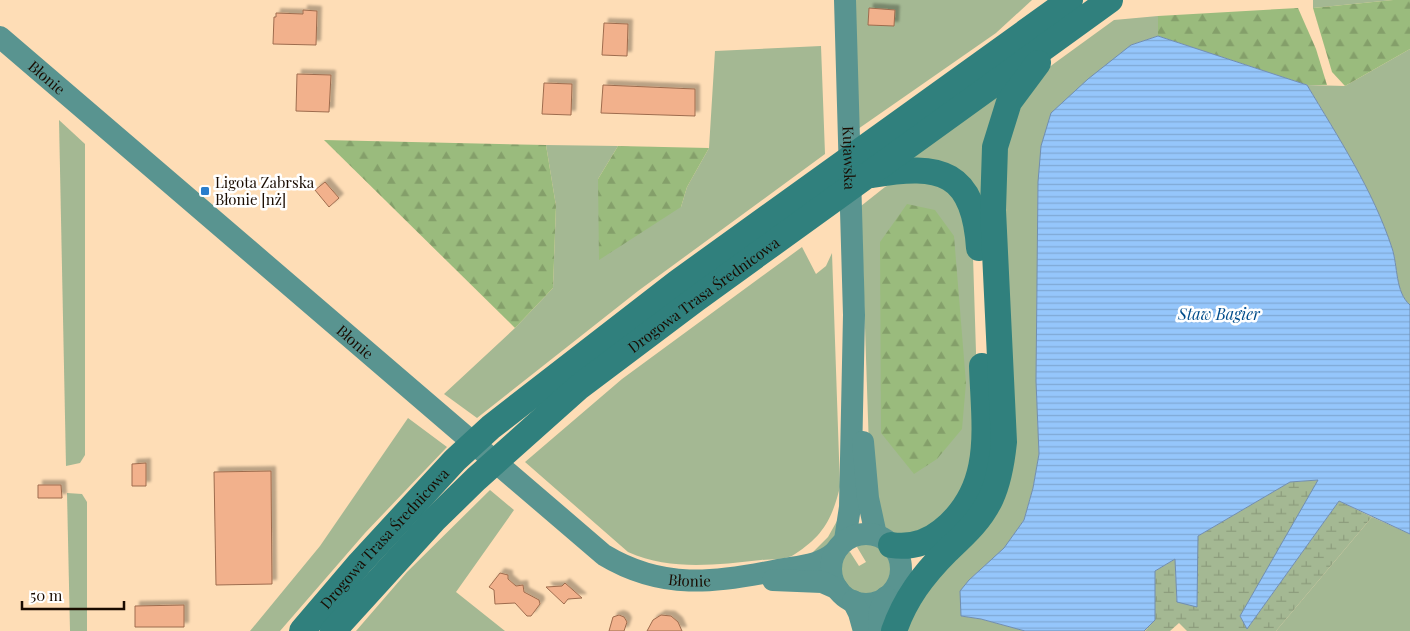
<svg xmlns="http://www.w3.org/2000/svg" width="1410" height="631" font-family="'Playfair Display',serif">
<defs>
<pattern id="forest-firs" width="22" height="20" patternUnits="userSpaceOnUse" patternTransform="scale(1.25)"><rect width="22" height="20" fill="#9abb7d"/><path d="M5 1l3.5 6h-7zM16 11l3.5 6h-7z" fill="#849f6a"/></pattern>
<pattern id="wetland-marsh" width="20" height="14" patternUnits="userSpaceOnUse" patternTransform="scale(1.25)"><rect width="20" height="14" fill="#a4b893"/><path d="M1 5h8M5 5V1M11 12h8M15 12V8" fill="none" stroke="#8d9d7d"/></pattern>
<pattern id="water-rules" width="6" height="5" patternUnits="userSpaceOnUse" patternTransform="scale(1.25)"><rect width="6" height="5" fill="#95c6fb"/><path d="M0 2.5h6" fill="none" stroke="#80a9d5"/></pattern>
<filter id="shadow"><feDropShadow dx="4.5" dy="-4.5" stdDeviation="1" flood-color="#0004"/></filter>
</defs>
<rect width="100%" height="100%" fill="#feddb6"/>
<!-- green -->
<g fill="#a4b893">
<polygon points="853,0 1032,0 996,33 858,129"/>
<polygon points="1313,0 1393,0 1313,8"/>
<polygon points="1158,16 1158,36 1131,45 1038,182 1036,381 1039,454 1033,488 1024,520 1004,549 969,580 961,616 981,619 1025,631 900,631 907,611 977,536 1000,164 1025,91 1052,65 1114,20"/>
<polygon points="821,46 825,154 638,291 477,418 444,394 515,328 553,288 556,206 546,145 618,146 598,179 681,207 687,187 709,148 715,51"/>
<path d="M 1410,49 L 1410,305 C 1395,292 1398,266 1392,248 C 1373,190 1338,137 1307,85 L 1345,86 Z"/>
<path d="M 1006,89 L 1008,91 L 992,122 L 986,147 L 994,459 C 981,517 959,536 906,559 L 905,554 C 966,531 987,498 990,434 L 983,219 C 974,182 951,158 911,162 L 909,158 Z"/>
<polygon points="59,120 85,144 85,455 80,463 66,466"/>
<polygon points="900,179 950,187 972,225 978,416 977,463 943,521 900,537 888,532 880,522 869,448 861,206 885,187"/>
<path d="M 802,247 L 816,274 L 826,266 L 832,253 L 840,487 C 832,519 823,536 795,554 C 787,560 771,559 761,560 C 715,565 671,571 628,552 L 525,462 L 622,379 Z"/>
<polygon points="408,418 447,447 365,533 280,631 250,631 320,546"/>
<polygon points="490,490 514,510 456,592 505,631 356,631 407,572"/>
<polygon points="67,493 82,494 87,502 87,631 70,631"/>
<polygon points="842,512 842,529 822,554 813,552 828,537"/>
<polygon points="1372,517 1410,534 1410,631 1276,631"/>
<path d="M 860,543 C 872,543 883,545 889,557 C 912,604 816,609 845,553 L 850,552 L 859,566 L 866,562 L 857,547 Z"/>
</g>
<!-- forest -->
<g fill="url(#forest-firs)">
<polygon points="1393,0 1410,0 1410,49 1345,86 1332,72 1313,8"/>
<polygon points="1298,8 1316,49 1327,85 1307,85 1158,36 1158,16"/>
<polygon points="324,140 546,145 556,206 553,288 515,328"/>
<polygon points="618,146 709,148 687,187 681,207 599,260 598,179"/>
<polygon points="907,204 935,210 954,236 966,383 962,429 937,459 914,474 881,433 880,242"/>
</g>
<!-- wetland -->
<polygon fill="url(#wetland-marsh)" points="1319,480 1240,616 1247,629 1339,501 1372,517 1276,631 1187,631 1179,623 1170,631 1145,631 1155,620 1155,571 1175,559 1177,602 1198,536 1290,482"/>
<!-- water -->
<path fill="url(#water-rules)" stroke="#708eb0" d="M 1158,36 L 1307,85 C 1338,137 1373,190 1392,248 C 1398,266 1395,292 1410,305 L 1410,534 L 1339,501 L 1247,629 L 1240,616 L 1318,480 L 1290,482 L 1198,536 L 1197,607 L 1177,602 L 1175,559 L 1155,571 L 1155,620 L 1144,631 L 1025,631 L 981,619 L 961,616 L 960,591 L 969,580 L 1004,548 L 1024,520 L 1033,488 L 1039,454 L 1036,381 L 1038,182 L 1041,146 L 1051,113 L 1088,79 L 1131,45 Z"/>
<!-- building -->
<g fill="#f2b18c" stroke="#9e6c4e" filter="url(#shadow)">
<polygon points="869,8 895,10 894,26 868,25"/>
<polygon points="303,10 317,11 316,45 273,44 274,17 276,17 276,13 303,14"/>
<polygon points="604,23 628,24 627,56 602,55"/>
<polygon points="297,74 331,75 329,112 296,111"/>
<polygon points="544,83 572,84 571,115 542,114"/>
<polygon points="603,85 695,89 695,116 601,113"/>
<polygon points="325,182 339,198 329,207 315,190"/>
<polygon points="146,463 146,486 132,486 132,464"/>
<polygon points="271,471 272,584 216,585 214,472"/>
<polygon points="38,485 61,485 62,498 38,498"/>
<polygon points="500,573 508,575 508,579 516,586 523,585 524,592 539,600 540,604 531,616 527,616 515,603 495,604 494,590 489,587"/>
<polygon points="565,583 582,598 568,599 564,604 546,587 562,586"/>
<polygon points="184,605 184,627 135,627 135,606"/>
<polygon points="619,615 624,617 627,622 624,631 609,631 613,617"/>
<polygon points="661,615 671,616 678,622 682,631 647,631 653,620"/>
</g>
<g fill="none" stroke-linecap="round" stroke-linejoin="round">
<!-- secondary -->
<g stroke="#599490" stroke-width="22">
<path id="s1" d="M 845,0 L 854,315 L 850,507 L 845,540"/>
<path id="s2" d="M 0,37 L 604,555 C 662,590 715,583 778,570 C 799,566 819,566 835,552"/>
<polyline points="863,442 868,498 876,535"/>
<circle cx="866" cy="569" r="35"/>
<polyline points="773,580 822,582 838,589"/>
<polyline points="853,601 859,613 864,631"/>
<polyline points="879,631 880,610 886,597"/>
</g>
<!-- primary -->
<g stroke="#30807d" stroke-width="26">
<path d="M 872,175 C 941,163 974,171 979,248"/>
<path d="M 891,545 C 910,548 927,543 942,531 C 996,488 984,427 982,366"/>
<path id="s3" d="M 302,631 L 360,563 L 455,460 L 491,427 L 678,282 L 1070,0"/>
<path id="s4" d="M 333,631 L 434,520 L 476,479 L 579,387 L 696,299 L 1110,0"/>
<path d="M 894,631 C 905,599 923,575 947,551 C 964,535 981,520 991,498 C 999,481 1002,461 1004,442 L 993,210 L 995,147 L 1009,102 L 1038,63"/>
</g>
</g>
<!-- markers -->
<rect fill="#2a7ecc" stroke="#fff" stroke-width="2" x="200" y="186" width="10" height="10" rx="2.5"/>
<g text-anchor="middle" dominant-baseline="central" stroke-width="5" stroke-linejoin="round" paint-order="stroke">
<!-- street labels -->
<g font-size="15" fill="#190b00" stroke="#fff">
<text stroke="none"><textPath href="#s2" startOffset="62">Błonie</textPath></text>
<text stroke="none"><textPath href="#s1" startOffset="158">Kujawska</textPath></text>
<text stroke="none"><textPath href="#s4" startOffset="502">Drogowa Trasa Średnicowa</textPath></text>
<text stroke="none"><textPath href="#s2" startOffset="468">Błonie</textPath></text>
<text stroke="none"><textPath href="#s3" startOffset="124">Drogowa Trasa Średnicowa</textPath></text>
<text stroke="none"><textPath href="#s2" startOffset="886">Błonie</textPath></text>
</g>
<!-- poi labels -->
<g font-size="15" fill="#190b00" stroke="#fff" text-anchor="start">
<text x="215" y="182">Ligota Zabrska<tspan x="215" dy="17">Błonie [nż]</tspan></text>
</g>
<!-- water labels -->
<g font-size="16" font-style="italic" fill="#004c8a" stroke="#fff">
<text x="1219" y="313">Staw Bagier</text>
</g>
</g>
<!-- scale -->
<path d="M22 601v8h102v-8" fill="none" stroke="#190b00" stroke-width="2.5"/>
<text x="30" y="601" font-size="15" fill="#190b00" stroke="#ffffff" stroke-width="4" paint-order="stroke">50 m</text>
</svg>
